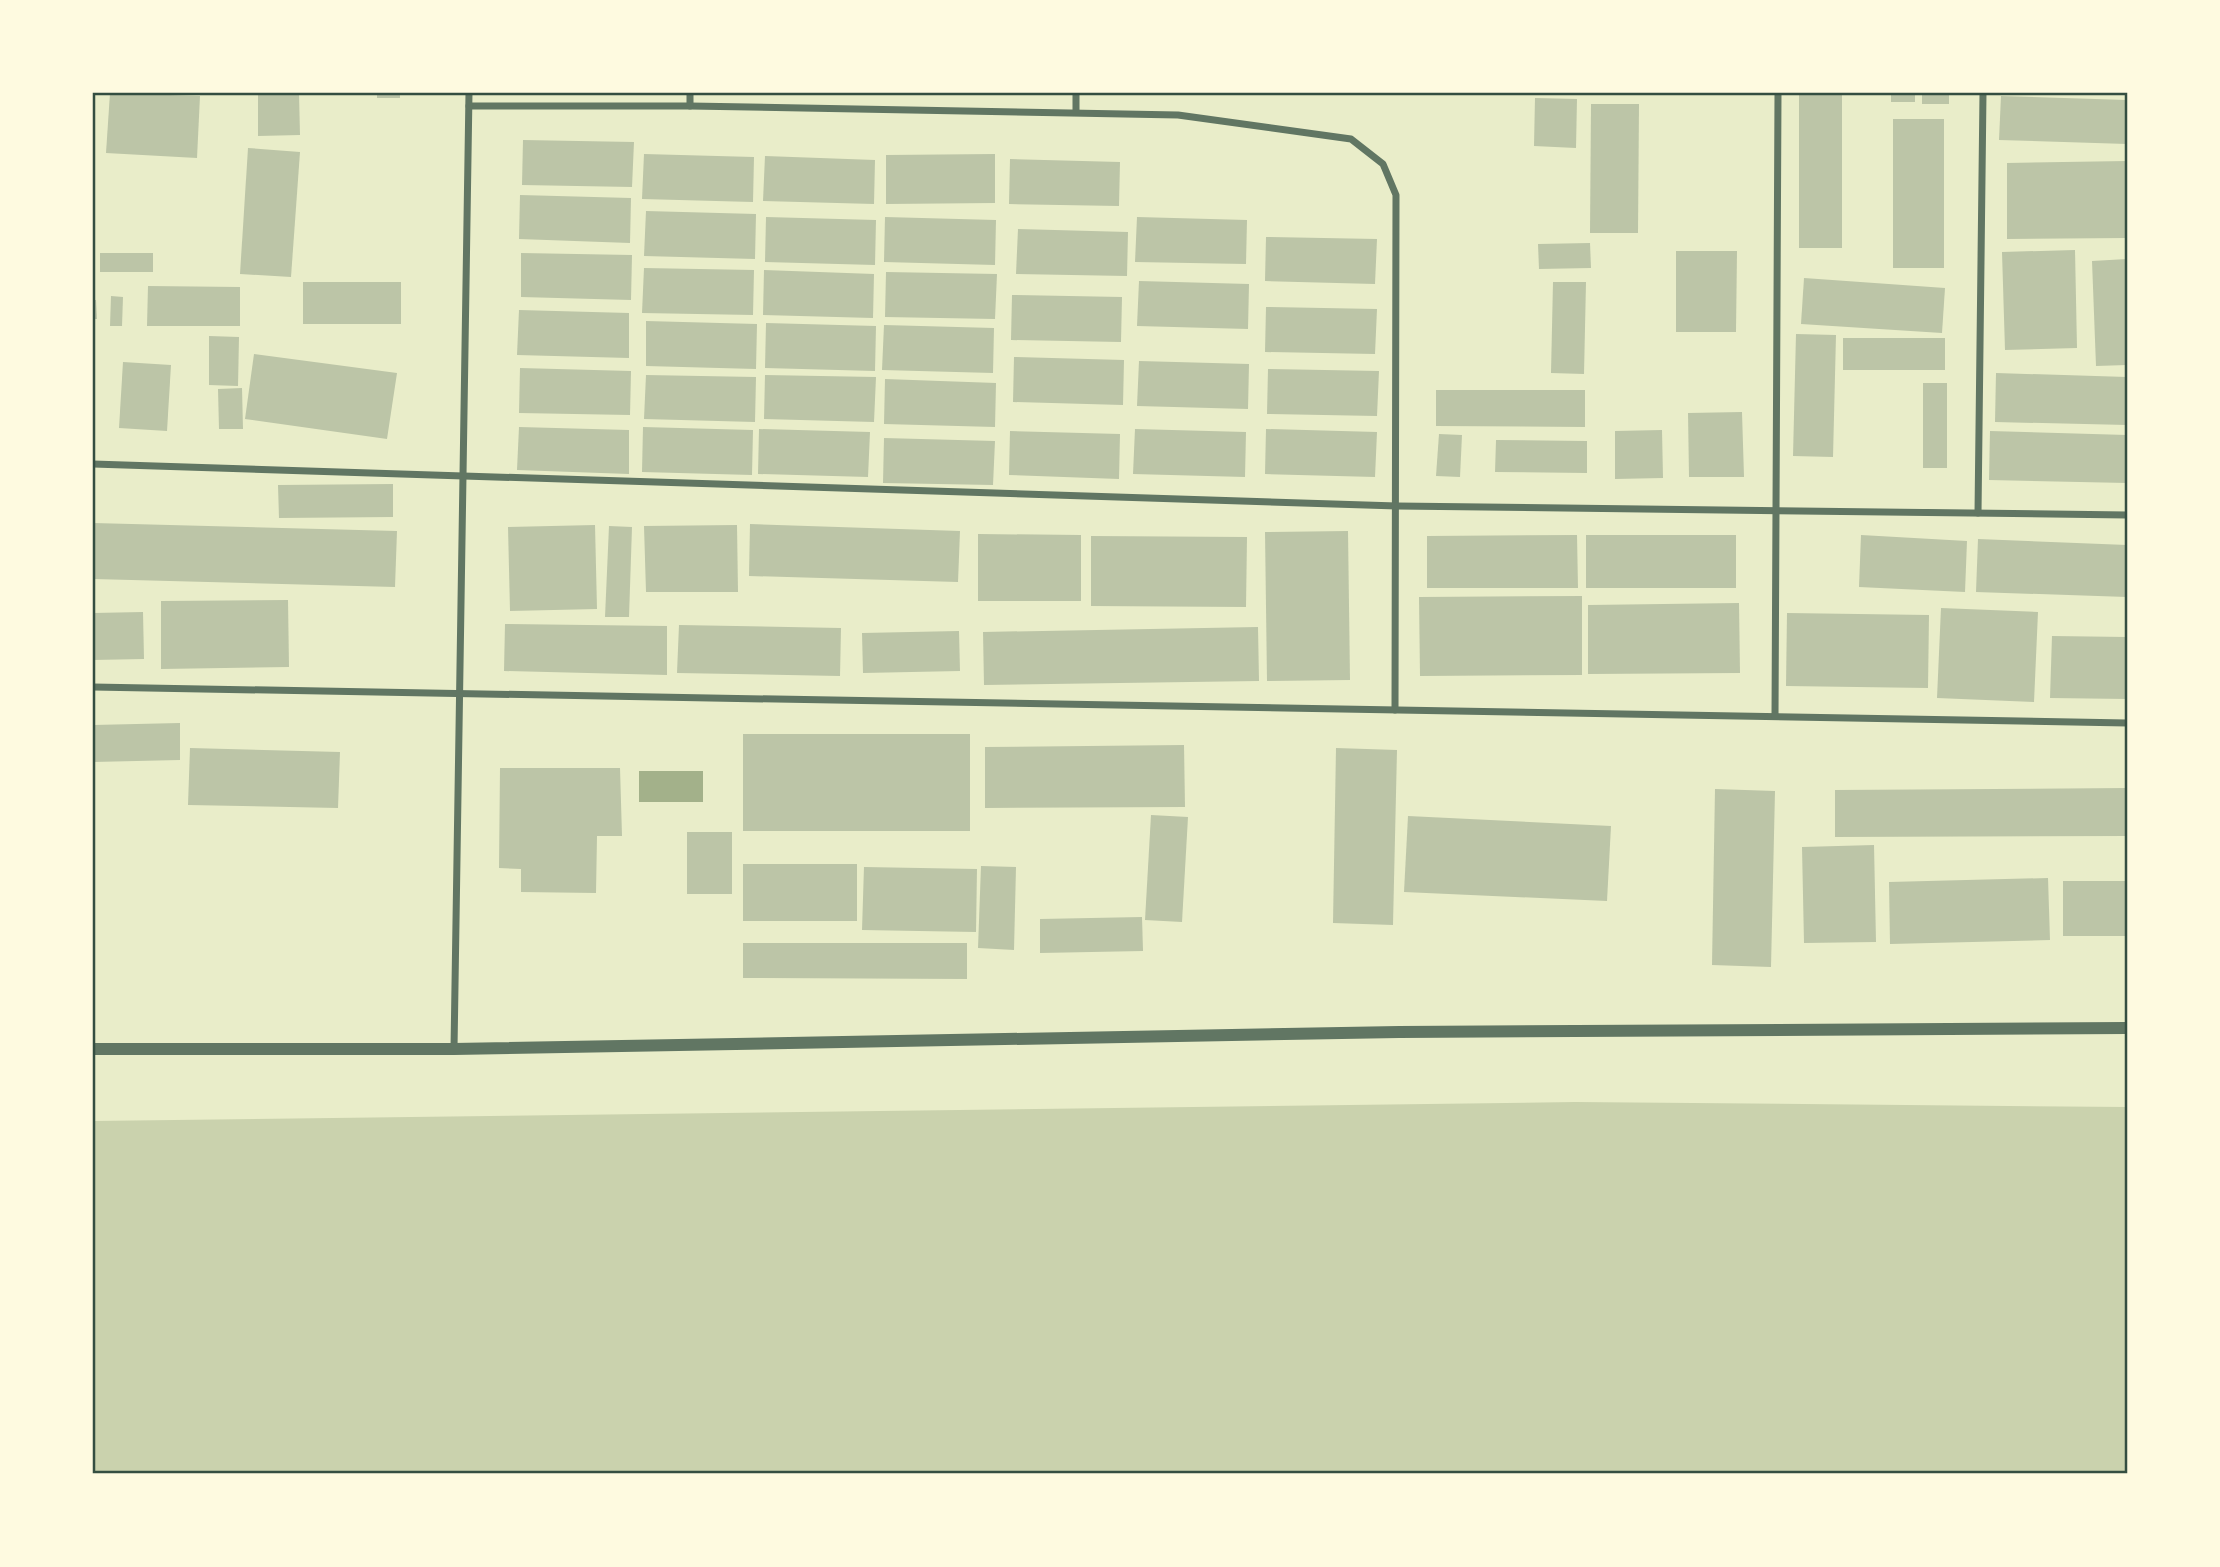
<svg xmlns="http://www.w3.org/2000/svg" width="2220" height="1567" font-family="Poppins,sans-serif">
<rect width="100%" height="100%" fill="#e9edc9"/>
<!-- green -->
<polygon fill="#cad2ad" points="1575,1102 2127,1107 2127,1474 93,1474 93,1121"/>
<!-- water -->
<rect fill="#a3b18a" x="639" y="771" width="64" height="31"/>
<!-- building -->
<g fill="#bcc5a7">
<polygon points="110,93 200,96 197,158 106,153"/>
<polygon points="258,93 299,93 300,135 258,136"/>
<rect x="377" y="93" width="23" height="5"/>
<rect x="1799" y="93" width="43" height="155"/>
<rect x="1891" y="93" width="24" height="9"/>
<rect x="1922" y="93" width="27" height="11"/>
<polygon points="2001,96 2127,100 2127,144 1999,140"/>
<polygon points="1535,98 1577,99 1576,148 1534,146"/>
<polygon points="1591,104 1639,104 1638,233 1590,233"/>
<rect x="1893" y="119" width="51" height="149"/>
<polygon points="523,140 634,142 632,187 522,185"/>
<polygon points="248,148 300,152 291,277 240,274"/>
<polygon points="644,154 754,157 753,202 642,199"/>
<polygon points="995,154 995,203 886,204 886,155"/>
<polygon points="765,156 875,160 874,204 763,201"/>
<polygon points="1010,159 1120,162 1119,206 1009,204"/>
<polygon points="2127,161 2127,238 2007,239 2007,163"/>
<polygon points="520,195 631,198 630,243 519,239"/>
<polygon points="646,211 756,214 755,259 644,256"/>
<polygon points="766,217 876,220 875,265 765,262"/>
<polygon points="885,217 996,220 995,265 884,262"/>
<polygon points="1137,217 1247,220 1246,264 1135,262"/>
<polygon points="1018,229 1128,232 1127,276 1016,274"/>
<polygon points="1266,237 1377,239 1375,284 1265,281"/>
<polygon points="1590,243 1591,268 1539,269 1538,244"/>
<polygon points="2075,250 2077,348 2005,350 2002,252"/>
<polygon points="1676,251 1737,251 1736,332 1676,332"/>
<rect x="100" y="253" width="53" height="19"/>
<polygon points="521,253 632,255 631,300 521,297"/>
<polygon points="2127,259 2127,365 2096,366 2092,261"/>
<polygon points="644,268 754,270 753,315 642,313"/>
<polygon points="764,270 874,274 873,318 763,315"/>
<polygon points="886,272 997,274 995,319 885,317"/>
<polygon points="1804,278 1945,288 1942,333 1801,324"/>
<polygon points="1139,281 1249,284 1248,329 1137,326"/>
<rect x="303" y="282" width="98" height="42"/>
<polygon points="1553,282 1586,282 1584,374 1551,373"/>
<polygon points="148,286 240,287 240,326 147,326"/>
<polygon points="1012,295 1122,297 1121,342 1011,340"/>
<polygon points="111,296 123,297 122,326 110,326"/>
<polygon points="93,300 96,300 97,319 93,319"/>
<polygon points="1266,307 1377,309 1375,354 1265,352"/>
<polygon points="519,310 629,313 629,358 517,355"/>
<polygon points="646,321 757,324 756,369 646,366"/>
<polygon points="766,323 876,326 875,371 765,368"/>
<polygon points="884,325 994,328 993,373 882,370"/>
<polygon points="1796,334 1836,335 1833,457 1793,456"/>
<polygon points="209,336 239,337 238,386 209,385"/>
<rect x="1843" y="338" width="102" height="32"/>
<polygon points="254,354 397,373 387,439 245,419"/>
<polygon points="1014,357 1124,360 1123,405 1013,402"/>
<polygon points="1139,361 1249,364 1248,409 1137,406"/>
<polygon points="123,362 171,365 167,431 119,428"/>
<polygon points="520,368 631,371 630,415 519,413"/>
<polygon points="1268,369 1379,371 1377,416 1267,414"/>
<polygon points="1996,373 2127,377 2127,425 1995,422"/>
<polygon points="646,375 756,377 755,422 644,419"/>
<polygon points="765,375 876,377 874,422 764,419"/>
<polygon points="885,379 996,383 995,427 884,424"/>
<rect x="1923" y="383" width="24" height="85"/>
<polygon points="242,388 243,429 219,429 218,389"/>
<polygon points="1436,390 1585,390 1585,427 1436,426"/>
<polygon points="1742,412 1744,477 1689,477 1688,413"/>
<polygon points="519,427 629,430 629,474 517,470"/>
<polygon points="643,427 753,430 752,475 642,472"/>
<polygon points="759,429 870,432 868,477 758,474"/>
<polygon points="1135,429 1246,432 1245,477 1133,474"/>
<polygon points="1266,429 1377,432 1375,477 1265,474"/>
<polygon points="1662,430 1663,478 1615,479 1615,431"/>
<polygon points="1010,431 1120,434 1119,479 1009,475"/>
<polygon points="1990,431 2127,435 2127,483 1989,480"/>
<polygon points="1439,434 1462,435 1460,477 1436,476"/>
<polygon points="884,438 995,441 993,485 883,483"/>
<polygon points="1496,440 1587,441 1587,473 1495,472"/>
<polygon points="393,484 393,517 279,518 278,485"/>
<polygon points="93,523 397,531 395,587 93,579"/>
<polygon points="750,524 960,531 958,582 749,576"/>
<polygon points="595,525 597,609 510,611 508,527"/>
<polygon points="737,525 738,592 646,592 644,526"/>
<polygon points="609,526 632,527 629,617 605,617"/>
<polygon points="1348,531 1350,680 1267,681 1265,532"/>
<polygon points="978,534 1081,535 1081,601 978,601"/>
<polygon points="1577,535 1578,588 1427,588 1427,536"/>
<rect x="1586" y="535" width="150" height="53"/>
<polygon points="1861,535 1967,541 1965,592 1859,587"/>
<polygon points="1091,536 1247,537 1246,607 1091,606"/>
<polygon points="1978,539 2127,545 2127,597 1976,592"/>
<polygon points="1582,596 1582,675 1420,676 1419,597"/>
<polygon points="288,600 289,667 161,669 161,601"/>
<polygon points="1739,603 1740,673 1588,674 1588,605"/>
<polygon points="1941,608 2038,612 2034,702 1937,698"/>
<polygon points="143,612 144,659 93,660 93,613"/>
<polygon points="1787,613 1929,615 1928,688 1786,686"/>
<polygon points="505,624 667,626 667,675 504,671"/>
<polygon points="679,625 841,628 840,676 677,673"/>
<polygon points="1258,627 1259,681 984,685 983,632"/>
<polygon points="959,631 960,671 863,673 862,633"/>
<polygon points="2052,636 2127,637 2127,699 2050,698"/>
<polygon points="180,723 180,760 93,762 93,725"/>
<rect x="743" y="734" width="227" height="97"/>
<polygon points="1184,745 1185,807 985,808 985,747"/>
<polygon points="190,748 340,752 338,808 188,805"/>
<polygon points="1336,748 1397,750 1393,925 1333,923"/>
<polygon points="500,768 620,768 622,836 597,836 596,893 521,892 521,869 499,868"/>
<polygon points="2127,788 2127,836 1835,837 1835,790"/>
<polygon points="1715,789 1775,791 1771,967 1712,965"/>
<polygon points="1151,815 1188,817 1182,922 1145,920"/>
<polygon points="1408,816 1611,826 1607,901 1404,892"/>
<rect x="687" y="832" width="45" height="62"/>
<polygon points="1874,845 1876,942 1804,943 1802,847"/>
<rect x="743" y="864" width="114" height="57"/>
<polygon points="981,866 1016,867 1014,950 978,948"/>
<polygon points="864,867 977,869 976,932 862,930"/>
<polygon points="2048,878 2050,940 1890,944 1889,882"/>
<rect x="2063" y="881" width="64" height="55"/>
<polygon points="1142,917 1143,951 1040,953 1040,919"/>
<polygon points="743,943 967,943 967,979 743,978"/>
</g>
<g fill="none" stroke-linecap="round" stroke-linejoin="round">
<!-- minor -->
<g stroke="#617663" stroke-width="7">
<polyline points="1076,93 1076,112"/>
<polyline points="469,106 690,106 1178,115 1351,139 1383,164 1396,195 1395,710"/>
<polyline points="690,106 690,93"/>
<polyline points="93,464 1397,506 2127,515"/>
<polyline points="1978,513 1983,93"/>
<polyline points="93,687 2127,723"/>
<polyline points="1775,716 1778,93"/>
<polyline points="454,1049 469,93"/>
</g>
<!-- tertiary -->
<polyline stroke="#617663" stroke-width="12" points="93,1049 454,1049 1399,1032 2127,1028"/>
</g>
<!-- border -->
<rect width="2220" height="1567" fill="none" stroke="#fefae0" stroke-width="189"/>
<rect x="94" y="94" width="2032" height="1378" fill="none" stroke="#344e41" stroke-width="2.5"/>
</svg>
